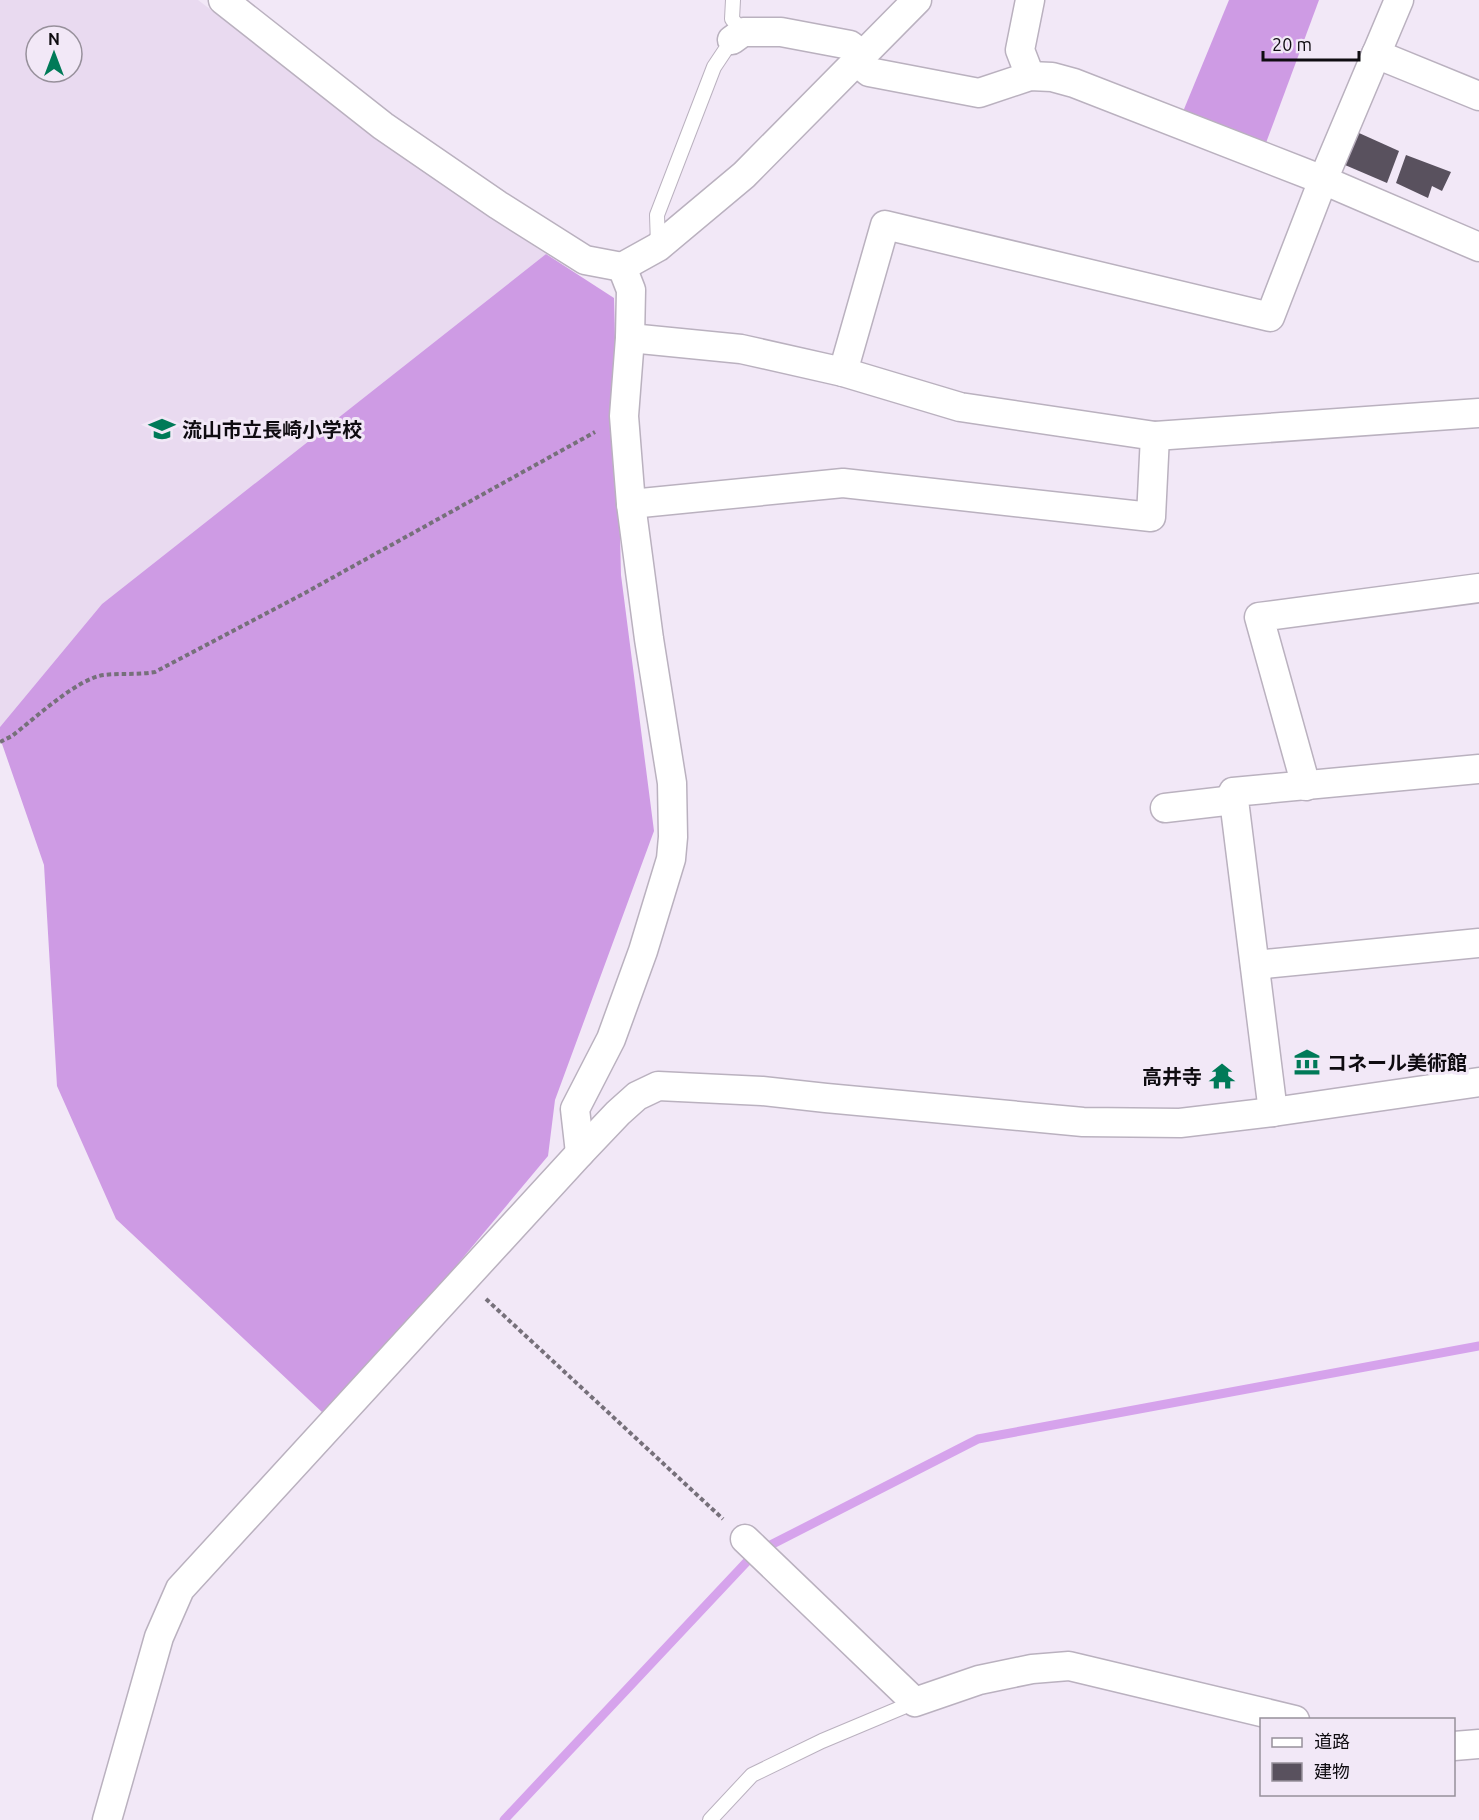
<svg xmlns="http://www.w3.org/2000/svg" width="1479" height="1820" font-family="Ubuntu,'Noto Sans JP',sans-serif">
<rect width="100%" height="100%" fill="#f2e8f7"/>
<!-- built -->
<path fill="#e9daf0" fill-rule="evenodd" d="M 0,0 L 198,0 L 445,187 L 546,254 L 102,604 L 0,727 ZM 36,36 L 72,36 L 72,72 L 36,72 Z"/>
<!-- forest -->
<g fill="#ce9be4">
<polygon points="1229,0 1319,0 1263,151 1182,114"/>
<polygon points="546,254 614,298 621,575 654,831 555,1100 548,1156 451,1272 323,1413 116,1219 57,1086 44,865 0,738 0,727 102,604"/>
</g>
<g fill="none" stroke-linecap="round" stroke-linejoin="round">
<!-- stream -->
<polyline stroke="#d6a3ec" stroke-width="9" points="504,1820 755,1553 978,1439 1479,1346"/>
</g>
<!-- building -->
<g fill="#59515e">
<polygon points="1359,133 1399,151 1387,183 1345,165"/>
<polygon points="1406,155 1451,172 1442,191 1432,186 1428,198 1396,183"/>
</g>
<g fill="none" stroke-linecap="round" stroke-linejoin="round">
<!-- lane casing -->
<g stroke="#bab1bf" stroke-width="16">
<g id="lane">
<polyline points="733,0 732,19 743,32"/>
<polyline points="658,245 657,215 714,67 732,40"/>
<polyline points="710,1820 752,1775 822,1741 915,1702"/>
</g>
</g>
<!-- street casing -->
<g stroke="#bab1bf" stroke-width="31">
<g id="street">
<polyline points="223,0 383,126 498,205 585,260 622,267 658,247 744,175 917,0"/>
<polyline points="732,40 743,32 781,32 850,45 863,55"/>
<polyline points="1376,54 1479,96"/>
<polyline points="857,62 869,72 979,93 1030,76 1052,77 1074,83 1323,180 1479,247"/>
<polyline points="1030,76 1020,50 1030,0"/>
<polyline points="630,338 741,349 843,372 885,225 1270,317 1323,180 1399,0"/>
<polyline points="1155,436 1479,413"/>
<polyline points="631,504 843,483 1151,517 1155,436 960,407 843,372"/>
<polyline points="1306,786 1259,617 1479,588"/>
<polyline points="1165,808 1234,800"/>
<polyline points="1255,965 1479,943"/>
<polyline points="1273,1112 1233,792 1479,769"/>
<polyline points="580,1153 575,1109 611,1039 643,951 671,859 673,837 672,783 649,639 631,504 624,416 630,338 631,290 622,267"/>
<polyline points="745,1539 915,1702 979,1680 1032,1669 1069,1666 1295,1720"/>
<polyline points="1454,1746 1479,1744"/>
<polyline points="107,1820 159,1637 180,1589 580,1153 618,1113 637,1096 658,1086 762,1091 826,1098 1083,1122 1180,1123 1273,1112 1479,1082"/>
</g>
</g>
<!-- path -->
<g stroke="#76707a" stroke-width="4" stroke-dasharray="4.5 3" stroke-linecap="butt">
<path d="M 0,742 L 12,736 C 34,719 78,678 104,675 C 121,673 138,675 155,672 L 303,594 L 595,432"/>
<polyline points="486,1299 723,1519"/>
</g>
<!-- lane -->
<use href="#lane" stroke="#fff" stroke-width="14"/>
<!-- street -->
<use href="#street" stroke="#fff" stroke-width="28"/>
</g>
<!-- icons -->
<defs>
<g id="school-bare" transform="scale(2.07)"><path d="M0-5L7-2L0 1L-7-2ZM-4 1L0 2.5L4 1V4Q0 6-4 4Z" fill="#007a58" stroke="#f2e8f7" stroke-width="2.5" paint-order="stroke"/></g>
<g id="museum-bare" transform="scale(2.07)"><path d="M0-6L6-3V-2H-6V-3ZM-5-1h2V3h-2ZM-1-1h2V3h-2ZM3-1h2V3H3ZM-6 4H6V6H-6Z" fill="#007a58" stroke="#f2e8f7" stroke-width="2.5" paint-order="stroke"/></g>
<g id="temple-bare" transform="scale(2.07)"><path d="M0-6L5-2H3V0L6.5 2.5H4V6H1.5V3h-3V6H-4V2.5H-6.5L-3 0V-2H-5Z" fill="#007a58" stroke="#f2e8f7" stroke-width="2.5" paint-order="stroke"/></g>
</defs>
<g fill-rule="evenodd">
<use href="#school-bare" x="162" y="429"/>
<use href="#museum-bare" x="1307" y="1062"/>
<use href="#temple-bare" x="1222" y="1076"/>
</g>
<g text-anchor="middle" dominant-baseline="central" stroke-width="6" stroke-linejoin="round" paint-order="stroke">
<!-- poi labels -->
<g font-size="20" font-weight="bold" fill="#0f0c11" stroke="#f2e8f7" text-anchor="start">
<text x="182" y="429">流山市立長崎小学校</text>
<text x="1327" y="1062">コネール美術館</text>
<text x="1202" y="1076" text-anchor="end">高井寺</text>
</g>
</g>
<!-- legend -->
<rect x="1260" y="1718" width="195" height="78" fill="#f2e8f7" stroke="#97909b" stroke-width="1.5"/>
<rect x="1272" y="1738" width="30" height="9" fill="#ffffff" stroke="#97909b" stroke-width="1.5"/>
<text x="1314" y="1748" font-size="18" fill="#0f0c11">道路</text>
<rect x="1272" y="1763" width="30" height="18" fill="#59515e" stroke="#97909b" stroke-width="1.5"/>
<text x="1314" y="1778" font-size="18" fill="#0f0c11">建物</text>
<!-- north arrow -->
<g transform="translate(54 54)"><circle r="28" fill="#f2e8f7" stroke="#97909b" stroke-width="1.5"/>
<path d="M0-4.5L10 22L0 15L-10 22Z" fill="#007a58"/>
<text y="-9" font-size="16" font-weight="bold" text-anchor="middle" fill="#0f0c11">N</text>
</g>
<!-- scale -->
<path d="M1263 51v9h96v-9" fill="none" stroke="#0f0c11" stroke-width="3"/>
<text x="1272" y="51" font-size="18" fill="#0f0c11" stroke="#f2e8f7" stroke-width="4.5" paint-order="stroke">20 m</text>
</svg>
